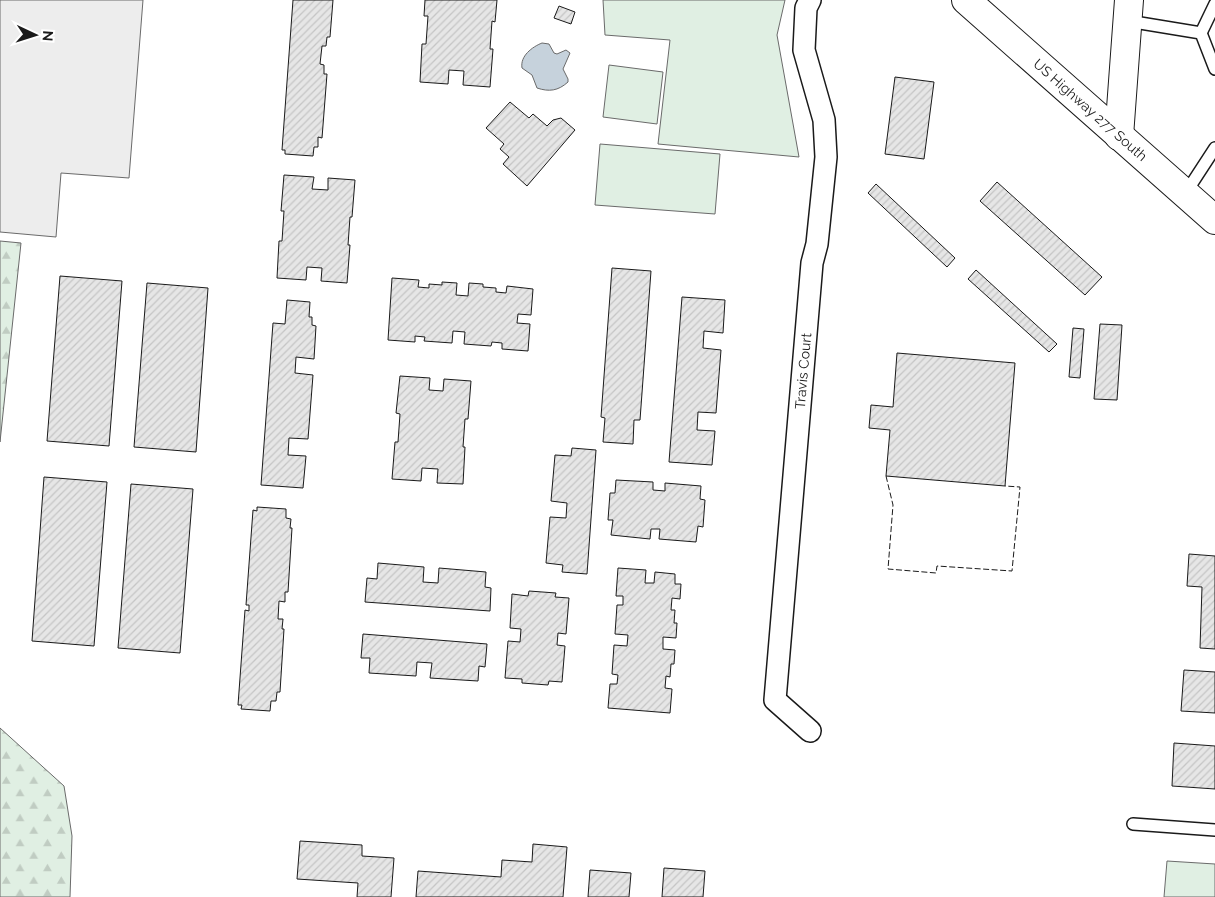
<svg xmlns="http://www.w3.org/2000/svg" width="1215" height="897" font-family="Raleway,sans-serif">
<defs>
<pattern id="forest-firs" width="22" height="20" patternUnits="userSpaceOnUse" patternTransform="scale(1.25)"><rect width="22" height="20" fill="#e0efe3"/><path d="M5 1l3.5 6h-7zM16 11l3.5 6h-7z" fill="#c0ccc2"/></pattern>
<pattern id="building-hatch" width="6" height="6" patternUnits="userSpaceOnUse" patternTransform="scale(1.25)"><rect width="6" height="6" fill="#e6e6e6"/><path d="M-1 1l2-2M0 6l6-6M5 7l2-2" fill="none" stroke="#c5c5c5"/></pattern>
</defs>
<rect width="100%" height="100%" fill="#fff"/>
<!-- green -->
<g fill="#e0efe3" stroke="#6a6a6a">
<polygon points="603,0 785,0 777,35 799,157 658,144 670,40 605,35"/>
<polygon points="609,65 663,72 657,124 603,117"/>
<polygon points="600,144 720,154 715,214 595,205"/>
<polygon points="1167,861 1215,864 1215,897 1164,897"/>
</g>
<!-- forest -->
<g fill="url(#forest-firs)" stroke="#6a6a6a">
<polygon points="0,241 21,243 0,442"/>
<polygon points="0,728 64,786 72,836 70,897 0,897"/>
</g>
<!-- parking -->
<polygon fill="#ededed" stroke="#6a6a6a" points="0,0 143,0 129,178 61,173 56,237 0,232"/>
<!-- water -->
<path fill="#c6d2dc" stroke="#6a6a6a" d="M 542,43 L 549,44 L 554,53 L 557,54 L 566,50 L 570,53 L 563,69 L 568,79 L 568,82 C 558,91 549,92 537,88 L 532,75 L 522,68 C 520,56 532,47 542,43 Z"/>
<!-- building -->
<g fill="url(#building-hatch)" stroke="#1a1a1a">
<polygon points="293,0 333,0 330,37 327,37 326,46 322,46 320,64 324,65 324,74 327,74 322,138 318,137 318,147 314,147 313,156 285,154 285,150 282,150"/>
<polygon points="425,0 497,0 495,22 492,21 490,49 493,49 490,87 463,85 464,71 449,70 448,84 420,82 422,44 426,44 428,16 424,16"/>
<polygon points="559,6 575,12 571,24 554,18"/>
<polygon points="895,77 934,82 924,159 885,154"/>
<polygon points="510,102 529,118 533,114 547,126 553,120 561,118 575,130 527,186 503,164 509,157 500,149 504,144 486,128"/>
<polygon points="284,175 314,177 312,189 328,190 328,178 355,180 352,217 350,217 348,245 350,245 347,283 321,281 322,268 307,267 306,280 277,278 279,241 282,241 284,211 281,211"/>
<polygon points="997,182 1102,277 1085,295 980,201"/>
<polygon points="876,184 955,258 947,267 868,193"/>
<polygon points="612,268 651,271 640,420 634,420 633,444 603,442 605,418 601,417"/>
<polygon points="976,270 1057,344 1049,352 968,279"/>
<polygon points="60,276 122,281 109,446 47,441"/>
<polygon points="392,278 419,280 418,287 429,288 429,284 442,285 442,282 457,283 456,295 468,296 469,283 483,284 483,287 496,288 496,292 506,293 507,286 533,289 531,315 518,314 517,323 530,324 528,351 502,349 502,343 492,342 491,346 464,344 465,332 453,331 452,343 424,341 425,337 415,336 415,342 388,340"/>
<polygon points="147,283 208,288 196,452 134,447"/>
<polygon points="682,297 725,300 723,333 704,331 703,348 721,350 716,413 698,412 697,430 715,431 712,465 669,462"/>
<polygon points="287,300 310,302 309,317 312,317 312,325 316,326 314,359 296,357 295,373 313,375 308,439 289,438 288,455 306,456 303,488 261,485 273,323 285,324"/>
<polygon points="1100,324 1122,325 1117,400 1094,399"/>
<polygon points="1073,328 1084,329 1080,378 1069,377"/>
<polygon points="897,353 1015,363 1005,486 886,476 890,430 869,428 871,405 893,407"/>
<polygon points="400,376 430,378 429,390 443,391 444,379 471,381 468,419 465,419 463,447 465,447 463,484 437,483 438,469 422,468 421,481 392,479 395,442 398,442 400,414 396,413"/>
<polygon points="572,448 596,450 587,574 562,572 563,565 546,563 550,517 566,518 567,503 551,501 555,455 571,456"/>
<polygon points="44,477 107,482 94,646 32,641"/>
<polygon points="616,480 653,482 653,490 665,491 665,483 701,486 700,499 705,500 703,527 698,526 696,542 659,539 660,529 651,529 650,539 611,535 613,520 608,520 610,493 615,493"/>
<polygon points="131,484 193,489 180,653 118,648"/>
<polygon points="257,507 286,509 286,518 291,519 290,528 292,528 288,592 285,592 285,602 279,601 278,619 283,619 282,629 284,629 280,692 277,692 276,701 271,701 270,711 241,709 242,705 238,705 245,610 249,611 249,605 246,605 253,510 257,511"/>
<polygon points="1189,554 1215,556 1215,649 1200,648 1202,587 1187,586"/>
<polygon points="378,563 424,567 423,582 438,583 439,568 486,572 485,587 491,588 490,611 365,602 367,578 377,579"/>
<polygon points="618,568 646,570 645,583 654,583 655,572 675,574 675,584 681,584 680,599 672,598 671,610 675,610 674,623 677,623 676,638 663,637 663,649 675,650 674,664 671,664 670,677 666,676 665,688 672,689 670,713 608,708 610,684 617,684 618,675 612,674 614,645 627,646 628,635 615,634 617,605 623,605 623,596 616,596"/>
<polygon points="529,591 556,593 555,597 569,598 566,634 558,633 557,645 565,646 562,682 549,681 548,685 522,683 522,679 505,678 508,641 520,642 521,629 510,628 512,594 528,596"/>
<polygon points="363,634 487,644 485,667 479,666 478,681 430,678 432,663 417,662 416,676 369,673 370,658 361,658"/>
<polygon points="1184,670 1215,672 1215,713 1181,711"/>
<polygon points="1174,743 1215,746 1215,789 1172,786"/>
<polygon points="300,841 362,845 362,856 394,858 391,897 357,897 358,883 297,879"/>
<polygon points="533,844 567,847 563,897 416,897 418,871 501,877 502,860 532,862"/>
<polygon points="664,868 705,871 703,897 662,897"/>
<polygon points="590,870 631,873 629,897 588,897"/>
</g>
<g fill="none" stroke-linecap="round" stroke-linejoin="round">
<!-- lane casing -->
<g stroke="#1a1a1a" stroke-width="14">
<g id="lane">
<polyline points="1128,21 1201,33 1215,69"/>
<polyline points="1201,33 1215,4"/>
<polyline points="1185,194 1215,148"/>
<polyline points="1133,824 1215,830"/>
</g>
</g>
<!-- street casing -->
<g stroke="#1a1a1a" stroke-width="24">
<polyline id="street" points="810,0 806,8 804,50 824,120 826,157 817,244 812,263 775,700 810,731"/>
</g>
<!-- secondary casing -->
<g stroke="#1a1a1a" stroke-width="30">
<polyline id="secondary" points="1119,136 1129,0"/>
</g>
<!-- highway casing -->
<g stroke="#1a1a1a" stroke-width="30">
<g id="highway">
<path id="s1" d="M 966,0 L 1215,220"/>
</g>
</g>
<!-- lane -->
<use href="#lane" stroke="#fff" stroke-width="11"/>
<!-- street -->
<use href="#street" stroke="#fff" stroke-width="21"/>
<!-- secondary -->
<use href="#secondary" stroke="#fff" stroke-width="28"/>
<!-- highway -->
<use href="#highway" stroke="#fff" stroke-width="28"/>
<!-- fence -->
<polyline stroke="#1a1a1a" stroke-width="1" stroke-dasharray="6 2.5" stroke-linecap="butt" points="886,476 893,505 888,569 936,573 937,566 1012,571 1020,487 1005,486"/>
</g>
<g text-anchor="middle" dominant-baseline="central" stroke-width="4" stroke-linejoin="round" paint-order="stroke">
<!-- street labels -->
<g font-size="14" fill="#1a1a1a" stroke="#fff">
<text stroke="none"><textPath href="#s1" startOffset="166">US Highway 277 South</textPath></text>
<text transform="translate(803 371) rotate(-85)">Travis Court</text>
</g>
</g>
<!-- north arrow -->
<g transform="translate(35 35) rotate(94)" stroke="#ffffff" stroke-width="4" paint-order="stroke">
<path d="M0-4L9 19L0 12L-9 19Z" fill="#1a1a1a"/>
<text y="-8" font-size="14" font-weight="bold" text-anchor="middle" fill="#1a1a1a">N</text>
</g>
</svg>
